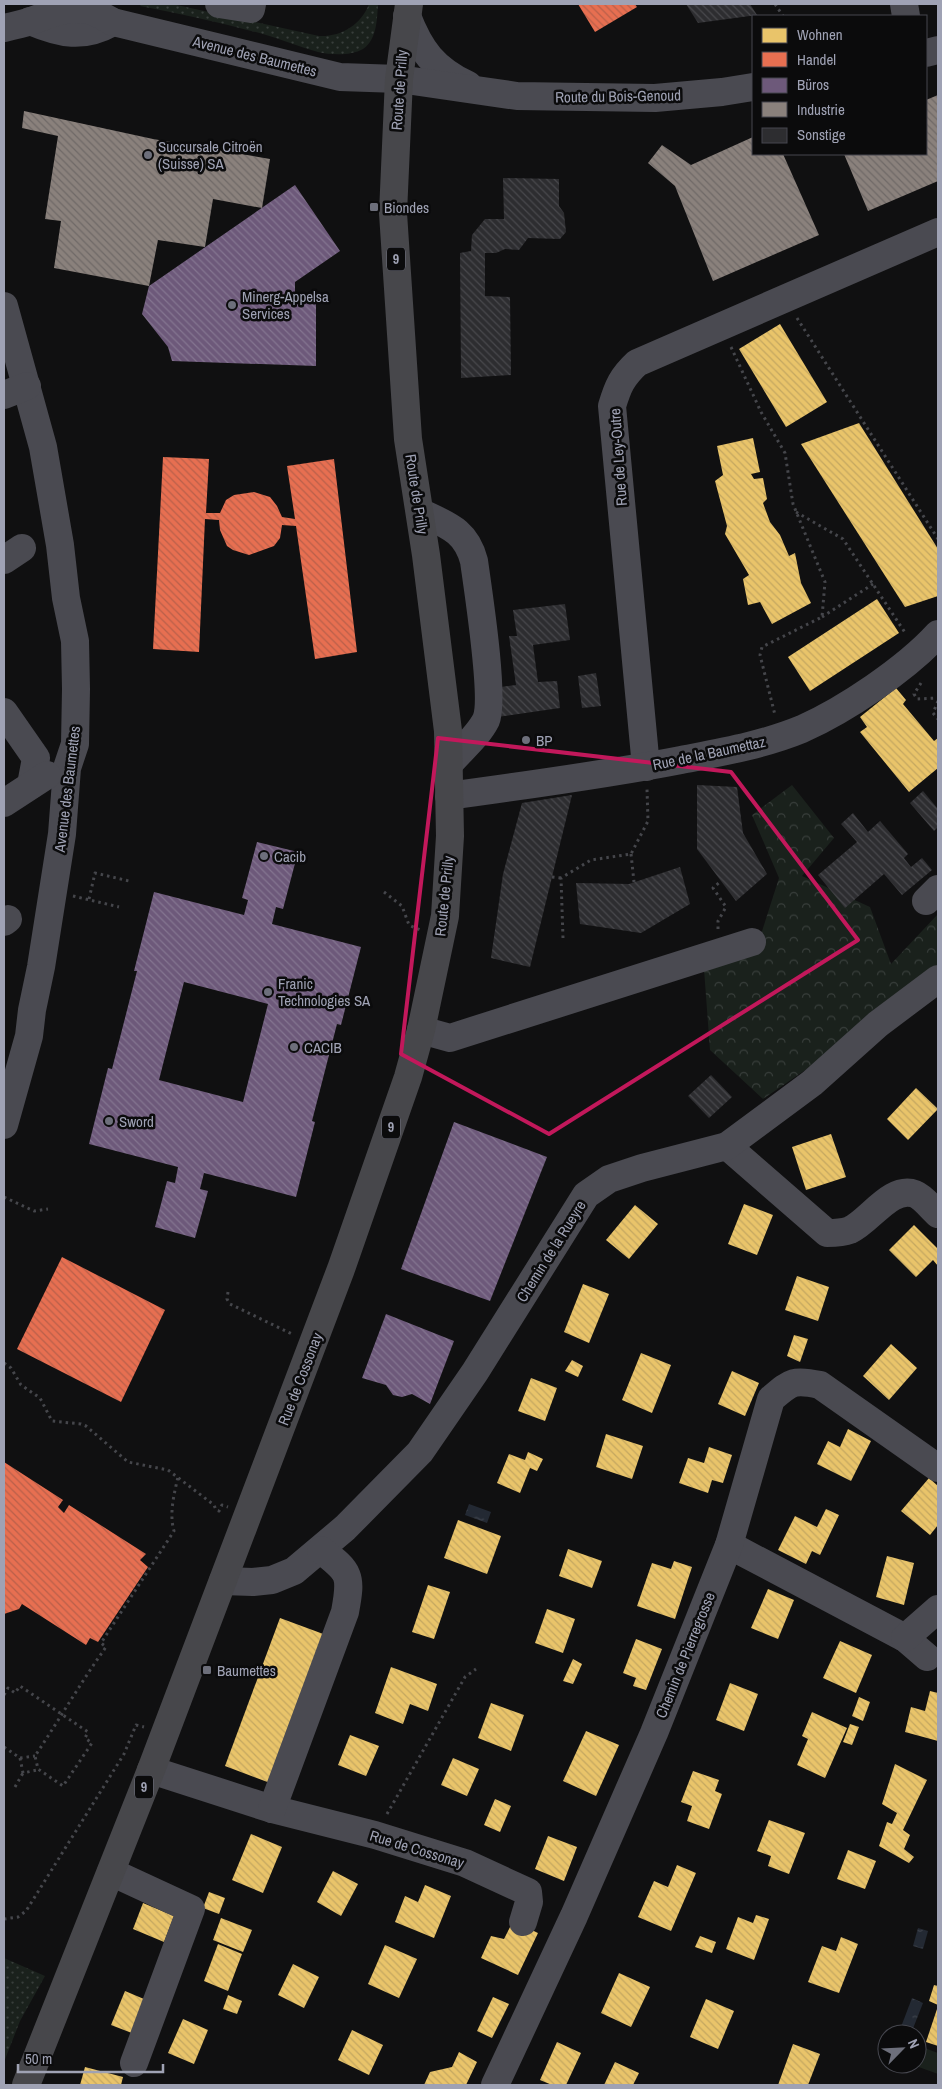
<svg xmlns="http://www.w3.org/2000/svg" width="942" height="2089" font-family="'Archivo Narrow',sans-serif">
<defs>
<pattern id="grass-dots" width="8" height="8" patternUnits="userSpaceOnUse" patternTransform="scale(1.25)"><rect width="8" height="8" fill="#1a211c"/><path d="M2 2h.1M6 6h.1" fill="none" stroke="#383e3b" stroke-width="1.8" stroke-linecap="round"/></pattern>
<pattern id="forest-crowns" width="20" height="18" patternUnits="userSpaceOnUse" patternTransform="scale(1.25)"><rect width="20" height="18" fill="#1a211c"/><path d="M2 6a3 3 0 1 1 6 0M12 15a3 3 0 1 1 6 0" fill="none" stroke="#383e3b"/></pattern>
<pattern id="water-ripples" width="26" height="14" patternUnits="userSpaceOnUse" patternTransform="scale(1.25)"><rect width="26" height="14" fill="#232933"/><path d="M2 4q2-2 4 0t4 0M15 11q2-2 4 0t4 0" fill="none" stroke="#40454e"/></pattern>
<pattern id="homes-back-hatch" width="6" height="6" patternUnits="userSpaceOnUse" patternTransform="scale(1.25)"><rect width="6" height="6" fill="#e9c46a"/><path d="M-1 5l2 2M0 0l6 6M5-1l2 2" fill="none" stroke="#c4a760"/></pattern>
<pattern id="shops-back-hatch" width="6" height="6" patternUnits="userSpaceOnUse" patternTransform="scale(1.25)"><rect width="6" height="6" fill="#e76f51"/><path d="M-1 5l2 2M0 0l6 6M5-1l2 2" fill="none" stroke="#b9604a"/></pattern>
<pattern id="offices-back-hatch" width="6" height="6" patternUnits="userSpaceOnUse" patternTransform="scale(1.25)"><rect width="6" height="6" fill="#6d597a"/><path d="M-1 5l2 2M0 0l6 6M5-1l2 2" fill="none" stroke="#847590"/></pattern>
<pattern id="industry-back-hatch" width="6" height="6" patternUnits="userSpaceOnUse" patternTransform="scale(1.25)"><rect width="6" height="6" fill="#8a817c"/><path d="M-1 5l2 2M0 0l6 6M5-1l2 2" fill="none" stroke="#6f6967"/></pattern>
<pattern id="building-back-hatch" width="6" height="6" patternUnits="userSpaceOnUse" patternTransform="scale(1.25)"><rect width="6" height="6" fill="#2d2d30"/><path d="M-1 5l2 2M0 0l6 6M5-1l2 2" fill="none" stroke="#48484c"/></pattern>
</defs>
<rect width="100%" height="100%" fill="#101011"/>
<!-- grass -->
<g fill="url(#grass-dots)">
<path d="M 142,4 L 172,4 L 319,36 C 341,37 361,25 369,4 L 378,4 C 377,19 377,40 363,49 C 351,56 331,55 318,52 C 299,47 281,39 263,34 C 222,23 181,14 140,6 Z"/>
<polygon points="4,1958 45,1976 20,2021 4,2062"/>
</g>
<!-- forest -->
<polygon fill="url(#forest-crowns)" points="792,785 834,838 802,876 870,907 891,964 938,914 938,979 763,1099 710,1050 704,969 757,947 779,878 752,815"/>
<!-- park -->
<polygon fill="#1a211c" points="919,2046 938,2053 938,2074 913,2065 917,2064"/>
<!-- water -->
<g fill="url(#water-ripples)">
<polygon points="469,1504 491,1512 487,1523 465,1515"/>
<polygon points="918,1928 928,1931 923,1949 913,1946"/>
<polygon points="912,1998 923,2003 912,2031 901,2027"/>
</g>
<!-- homes -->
<g fill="url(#homes-back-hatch)">
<polygon points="780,324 827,402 786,427 739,349"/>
<polygon points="859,423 938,549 938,596 905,607 801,444"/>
<polygon points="753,438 760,472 751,474 754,479 763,478 767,499 763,503 770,522 780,535 789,556 795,553 801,583 811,603 772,624 760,602 748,605 743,579 749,575 725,534 727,526 715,481 723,475 717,446"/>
<polygon points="877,599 899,633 810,691 788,657"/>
<polygon points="896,688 906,700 903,704 934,741 938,738 938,768 909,792 860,732 867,727 860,717"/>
<polygon points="916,1088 938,1109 908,1140 887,1119"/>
<polygon points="831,1134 846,1177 806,1190 792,1147"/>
<polygon points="744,1204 773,1215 757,1255 728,1244"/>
<polygon points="635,1205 658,1224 629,1259 606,1240"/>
<polygon points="914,1225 938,1249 938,1266 933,1260 916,1277 889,1250"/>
<polygon points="797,1276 829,1287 818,1321 785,1310"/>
<polygon points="583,1284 609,1294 589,1343 564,1332"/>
<polygon points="794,1335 808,1339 800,1362 787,1356"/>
<polygon points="891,1344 917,1368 889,1400 863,1376"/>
<polygon points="641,1353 671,1365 652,1413 622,1400"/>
<polygon points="572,1360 583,1366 578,1377 565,1371"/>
<polygon points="732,1371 759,1383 745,1416 718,1404"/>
<polygon points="531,1378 557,1388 545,1421 518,1411"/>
<polygon points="848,1429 871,1441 851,1481 817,1464 828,1441 840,1447"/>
<polygon points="606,1434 643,1446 632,1479 596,1467"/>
<polygon points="709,1447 732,1455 723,1483 712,1480 708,1493 679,1483 688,1458 704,1463"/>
<polygon points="528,1452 543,1459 537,1471 530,1468 520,1493 497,1483 509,1454 525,1460"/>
<polygon points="929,1478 938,1486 938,1525 930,1535 901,1511"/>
<polygon points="826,1509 839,1515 820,1555 812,1551 806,1564 778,1550 795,1516 817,1527"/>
<polygon points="458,1520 501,1536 487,1574 444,1558"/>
<polygon points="568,1549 602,1561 592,1588 559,1576"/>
<polygon points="887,1556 914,1563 904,1605 876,1597"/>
<polygon points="674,1561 692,1567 675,1619 637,1606 652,1563 671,1569"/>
<polygon points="428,1585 450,1592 434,1639 412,1632"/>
<polygon points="768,1589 794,1600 778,1639 751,1628"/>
<polygon points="547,1609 575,1619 563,1653 535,1643"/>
<polygon points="280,1618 326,1635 270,1783 225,1766"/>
<polygon points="636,1639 662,1649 646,1690 633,1686 636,1678 623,1673"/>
<polygon points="840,1641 872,1655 856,1693 823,1678"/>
<polygon points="573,1659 582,1664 573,1684 563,1681"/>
<polygon points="391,1667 437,1684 428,1711 410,1704 403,1724 375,1713"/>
<polygon points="730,1683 758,1694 744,1731 716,1720"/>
<polygon points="930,1691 938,1693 938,1741 905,1732 911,1707 925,1711"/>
<polygon points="859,1697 870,1702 863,1721 852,1716"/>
<polygon points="491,1703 524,1715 511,1751 478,1738"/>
<polygon points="812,1712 847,1728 825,1778 797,1765 808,1739 802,1736"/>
<polygon points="850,1724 859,1727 852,1745 843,1742"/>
<polygon points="586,1731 619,1745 596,1796 563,1781"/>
<polygon points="350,1735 379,1746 366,1776 338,1765"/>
<polygon points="453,1758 479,1769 467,1796 441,1785"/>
<polygon points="895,1764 927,1780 903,1830 910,1835 904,1849 914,1857 909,1863 879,1846 887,1822 892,1824 897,1813 882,1804"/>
<polygon points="693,1771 719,1780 715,1791 722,1794 709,1829 687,1821 692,1806 681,1802"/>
<polygon points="495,1799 511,1806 500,1832 484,1825"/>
<polygon points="769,1820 805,1833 789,1874 768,1866 771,1856 757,1851"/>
<polygon points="251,1834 282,1847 263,1893 232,1880"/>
<polygon points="548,1836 577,1847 564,1881 535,1869"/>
<polygon points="848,1850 876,1861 865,1889 837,1879"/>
<polygon points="677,1865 696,1873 671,1931 638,1917 654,1881 668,1887"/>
<polygon points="333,1871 358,1884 341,1916 317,1902"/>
<polygon points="425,1885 451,1896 434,1938 395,1922 405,1896 418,1902"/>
<polygon points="209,1892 225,1898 219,1914 203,1908"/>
<polygon points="143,1903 174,1916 164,1942 133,1929"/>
<polygon points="756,1915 769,1919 754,1960 726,1949 738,1917 753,1923"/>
<polygon points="221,1918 252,1930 243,1952 213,1940"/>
<polygon points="513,1921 538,1933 518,1975 481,1958 491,1936 504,1939"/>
<polygon points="700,1936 716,1942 712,1953 695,1947"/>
<polygon points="841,1937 858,1944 839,1993 808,1982 822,1946 836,1951"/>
<polygon points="218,1944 242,1954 228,1991 204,1981"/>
<polygon points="385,1945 417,1959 399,1998 368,1984"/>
<polygon points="293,1964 319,1977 304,2008 278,1995"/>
<polygon points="619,1973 650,1987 631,2027 601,2013"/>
<polygon points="934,1985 938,1986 938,2005 929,2001"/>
<polygon points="125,1991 151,2002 137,2035 111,2025"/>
<polygon points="228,1995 242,2001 237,2014 223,2009"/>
<polygon points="493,1997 509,2004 492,2038 477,2031"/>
<polygon points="706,1999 734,2011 718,2049 690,2037"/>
<polygon points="938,2006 938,2046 926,2042"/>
<polygon points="183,2019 208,2030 194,2064 168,2053"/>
<polygon points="352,2030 383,2045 369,2075 338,2060"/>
<polygon points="557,2042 581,2053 566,2085 552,2085 540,2080"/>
<polygon points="793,2044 820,2054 808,2085 778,2085"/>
<polygon points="459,2052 477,2062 466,2085 424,2085 430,2072 452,2067"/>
<polygon points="615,2062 639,2073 633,2085 604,2085"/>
<polygon points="85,2067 123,2077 121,2085 80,2085"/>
</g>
<!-- shops -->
<g fill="url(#shops-back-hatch)">
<polygon points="578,4 635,4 637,7 595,32"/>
<polygon points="163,457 209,459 206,513 220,513 226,500 234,495 254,492 270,497 277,506 282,517 295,519 287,466 334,459 357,652 315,659 296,526 282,525 280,538 274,546 249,555 233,550 227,546 220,530 219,520 205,519 199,652 153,649"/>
<polygon points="62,1257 165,1310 121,1402 17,1349"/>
<polygon points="4,1462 63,1500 58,1507 64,1513 69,1505 146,1554 140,1560 148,1567 98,1642 90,1638 86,1645 22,1604 19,1609 4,1614"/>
</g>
<!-- offices -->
<g fill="url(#offices-back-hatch)" fill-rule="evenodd">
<polygon points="295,185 340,251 295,282 295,303 316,303 316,366 172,361 168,347 142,314 149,286"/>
<path d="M 257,842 L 298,852 L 283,909 L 276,907 L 272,924 L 361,947 L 341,1025 L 337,1024 L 312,1121 L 315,1122 L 296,1197 L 204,1173 L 200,1189 L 208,1191 L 195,1238 L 155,1227 L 167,1181 L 175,1183 L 178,1167 L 89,1144 L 108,1068 L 112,1069 L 137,971 L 134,971 L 154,892 L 244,915 L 248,900 L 242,898 ZM 184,982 L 268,1004 L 243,1102 L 159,1080 Z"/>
<polygon points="454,1122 547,1157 490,1301 401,1269"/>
<polygon points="386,1314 454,1341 430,1404 412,1394 402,1397 393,1395 386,1385 362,1378"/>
</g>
<!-- industry -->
<g fill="url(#industry-back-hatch)">
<polygon points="938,95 938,181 868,211 844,154 926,154 926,100"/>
<polygon points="24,111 153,139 270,159 262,208 213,199 205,247 158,240 149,286 54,268 61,221 45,219 58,136 22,128"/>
<polygon points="753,137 753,154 783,154 819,235 713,281 675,186 648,163 662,145 691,165"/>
</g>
<!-- building -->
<g fill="url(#building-back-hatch)">
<polygon points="686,4 750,4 757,15 698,23"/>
<polygon points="503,178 559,179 559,206 564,213 566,232 560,239 528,238 519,250 505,249 496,253 485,253 485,296 510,297 511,375 461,378 460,253 471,251 472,235 485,219 504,219"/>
<polygon points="565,604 570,640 533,645 538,682 557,681 560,708 497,717 493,688 516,685 509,636 517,636 513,610"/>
<polygon points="596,673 601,706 582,708 578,676"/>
<polygon points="697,785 737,787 743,833 767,874 736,901 697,849"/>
<polygon points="923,791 938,809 938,827 934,831 910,803"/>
<polygon points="572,795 530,967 491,958 503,874 522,803"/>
<polygon points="853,813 868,832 880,821 908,854 904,858 911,867 922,858 932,870 902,895 884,874 845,908 818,875 857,842 841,824"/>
<polygon points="680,867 690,904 641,933 580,924 576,883 629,884"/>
<polygon points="711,1075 732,1097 709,1118 688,1096"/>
</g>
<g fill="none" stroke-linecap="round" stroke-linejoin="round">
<!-- path -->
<g stroke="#45464b" stroke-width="3" stroke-dasharray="2.5 4" stroke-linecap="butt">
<polyline points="775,4 783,16"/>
<polyline points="797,318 938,539"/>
<polyline points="731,347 761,412 785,453 793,504 825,582 822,617 762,647 760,655 775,715"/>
<polyline points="796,512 843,539 906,634"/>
<polyline points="822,617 873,584"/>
<polyline points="921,683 914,694 917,699 938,698"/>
<polyline points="938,701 933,713 938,719"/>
<polyline points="631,854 634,882"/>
<polyline points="552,877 561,878"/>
<polyline points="384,892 402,906 409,925 420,930"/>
<polyline points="73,896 119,907"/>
<polyline points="89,899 95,873 129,881"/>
<polyline points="718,929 718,921 726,907 713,888 721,881"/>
<polyline points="563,938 561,878 591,860 631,854 648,821 647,789"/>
<polyline points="4,1197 34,1211 48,1209"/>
<polyline points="228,1292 227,1299 230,1304 294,1335"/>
<polyline points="4,1363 11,1368 21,1385 40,1398 52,1421 81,1424 86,1426 128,1462 168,1470 214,1505 216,1510 219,1511 222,1505 228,1507"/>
<path d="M 4,1695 L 8,1688 L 15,1693 L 20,1686 L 88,1732 L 85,1738 L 92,1743 L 63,1786 L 38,1769 L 35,1756 C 59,1720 81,1682 106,1647 L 101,1643 L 174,1531 C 169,1514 174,1494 178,1477"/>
<polyline points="4,1747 20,1758 35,1756"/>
<polyline points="20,1758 23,1773 37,1770"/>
<polyline points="15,1787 23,1773"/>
<polyline points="387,1814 465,1677 476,1669"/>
<polyline points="4,1919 18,1917 26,1911 124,1754 136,1725 144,1727"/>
</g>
<!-- minor -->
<g stroke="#4a4a51" stroke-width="28">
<polyline points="219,4 251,9 252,4"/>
<polyline points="904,4 906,16"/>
<path d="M 407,16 C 420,50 434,69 468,85"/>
<path d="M 30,21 C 61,34 83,39 113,22"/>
<path d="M 4,28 C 13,26 22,24 31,21 C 51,14 69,5 92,11 C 99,14 106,18 113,22 L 340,77 L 399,79 L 517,96 L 655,98 L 722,92 L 753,87"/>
<polyline points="926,53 938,50"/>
<polyline points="4,306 43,447 60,545 66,598 75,641 76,689 75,744 67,768 62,834 41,967 32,1010 29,1036 4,1125"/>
<polyline points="4,395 27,386"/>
<path d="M 420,512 C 447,525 466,530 474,561 C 478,590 495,699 486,720 C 478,736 461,750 449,764"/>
<polyline points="4,560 22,548"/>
<polyline points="4,712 36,758 31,785"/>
<path d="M 646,767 L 612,406 C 618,386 622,377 637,363 L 938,232"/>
<path d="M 449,796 C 527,785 604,775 681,760 C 722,752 763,745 802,729 C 845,710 906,669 938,634"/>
<polyline points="4,803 47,775"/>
<polyline points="926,901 938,889"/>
<polyline points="4,922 8,919"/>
<polyline points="421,1030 450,1038 752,942"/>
<path d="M 727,1146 L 827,1233 C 835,1233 842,1233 850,1230 C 870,1221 891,1185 915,1194 C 923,1197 931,1208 938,1214"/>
<polyline points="729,1545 905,1638 927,1657"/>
<polyline points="223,1581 253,1582 272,1580 294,1571 345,1528 420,1452 475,1372 586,1195 609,1179 642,1168 727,1146 812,1083 878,1024 938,979"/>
<polyline points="905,1638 938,1609"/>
<polyline points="151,1770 272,1809 375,1835 465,1863 528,1892 529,1902 523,1922"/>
<path d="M 272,1809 L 345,1612 C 352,1575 350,1572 321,1550"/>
<polyline points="111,1872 191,1909 134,2063"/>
<path d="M 495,2085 L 574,1916 L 654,1733 L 729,1545 L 771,1399 C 791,1382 793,1379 820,1385 L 938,1468"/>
</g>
<!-- major -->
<polyline stroke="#47474b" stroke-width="28" points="26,2085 151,1770 341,1269 408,1077 421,1030 445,916 450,836 448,731 426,555 408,439 393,213 399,79 409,4"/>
</g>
<!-- marked area -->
<path fill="none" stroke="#c2185b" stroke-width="4" stroke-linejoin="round" d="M 438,738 L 731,772 L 858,940 L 549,1134 L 401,1054 Z"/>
<!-- markers -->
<g fill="#6d6f7b" stroke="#0b0b0c" stroke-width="2">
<circle cx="148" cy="155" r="5"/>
<rect x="369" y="202" width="10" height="10" rx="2.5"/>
<circle cx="232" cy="305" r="5"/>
<circle cx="526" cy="740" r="5"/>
<circle cx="264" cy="856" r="5"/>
<circle cx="268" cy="992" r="5"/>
<circle cx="294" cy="1047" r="5"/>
<circle cx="109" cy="1121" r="5"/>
<rect x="202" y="1665" width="10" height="10" rx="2.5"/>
</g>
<g text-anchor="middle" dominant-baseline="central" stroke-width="5" stroke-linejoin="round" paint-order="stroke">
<!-- shield labels -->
<g fill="#0b0b0c" stroke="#737582" stroke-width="1">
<rect x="387" y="247.5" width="18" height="23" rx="4"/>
<rect x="382" y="1115.5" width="18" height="23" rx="4"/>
<rect x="135" y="1775.5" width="18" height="23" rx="4"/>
</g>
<g font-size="14" font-weight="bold" fill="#9fa2b4">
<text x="396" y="259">9</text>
<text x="391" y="1127">9</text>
<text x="144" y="1787">9</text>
</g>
<!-- street labels -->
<g font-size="15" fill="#9fa2b4" stroke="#0b0b0c">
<text transform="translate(255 56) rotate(14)">Avenue des Baumettes</text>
<text transform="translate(399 90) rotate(-86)">Route de Prilly</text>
<text transform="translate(618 96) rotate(-1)">Route du Bois-Genoud</text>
<text transform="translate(618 457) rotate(-94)">Rue de Ley-Outre</text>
<text transform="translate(417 494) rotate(81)">Route de Prilly</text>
<text transform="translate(709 753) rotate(-12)">Rue de la Baumettaz</text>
<text transform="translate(67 789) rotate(-83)">Avenue des Baumettes</text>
<text transform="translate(444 896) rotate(-84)">Route de Prilly</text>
<text transform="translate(551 1251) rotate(-58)">Chemin de la Rueyre</text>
<text transform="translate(300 1379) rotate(-69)">Rue de Cossonay</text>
<text transform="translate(685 1655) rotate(-68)">Chemin de Pierregrosse</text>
<text transform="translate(417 1849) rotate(17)">Rue de Cossonay</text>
</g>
<!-- poi labels -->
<g font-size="15" fill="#9fa2b4" stroke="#0b0b0c" text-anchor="start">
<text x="158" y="146">Succursale Citroën<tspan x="158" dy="17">(Suisse) SA</tspan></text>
<text x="384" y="207">Biondes</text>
<text x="242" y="296">Minerg-Appelsa<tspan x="242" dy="17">Services</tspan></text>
<text x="536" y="740">BP</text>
<text x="274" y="856">Cacib</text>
<text x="278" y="983">Franic<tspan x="278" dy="17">Technologies SA</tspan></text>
<text x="304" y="1047">CACIB</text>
<text x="119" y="1121">Sword</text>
<text x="217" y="1670">Baumettes</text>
</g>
</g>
<!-- border -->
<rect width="942" height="2089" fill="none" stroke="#9fa2b4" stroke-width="10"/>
<!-- legend -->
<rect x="752" y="15" width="175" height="140" fill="#0b0b0c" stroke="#46474f"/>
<rect x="762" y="28" width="25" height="15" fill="#e9c46a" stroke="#46474f"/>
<text x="797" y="40" font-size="15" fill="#9fa2b4">Wohnen</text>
<rect x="762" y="52" width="25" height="15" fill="#e76f51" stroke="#46474f"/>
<text x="797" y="65" font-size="15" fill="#9fa2b4">Handel</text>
<rect x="762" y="78" width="25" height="15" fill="#6d597a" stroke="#46474f"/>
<text x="797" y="90" font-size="15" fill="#9fa2b4">Büros</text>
<rect x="762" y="102" width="25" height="15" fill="#8a817c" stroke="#46474f"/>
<text x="797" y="115" font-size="15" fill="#9fa2b4">Industrie</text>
<rect x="762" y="128" width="25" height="15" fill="#2d2d30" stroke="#46474f"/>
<text x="797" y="140" font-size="15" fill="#9fa2b4">Sonstige</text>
<!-- north arrow -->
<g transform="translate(902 2049) rotate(66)"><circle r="24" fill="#0b0b0c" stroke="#46474f"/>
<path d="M0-4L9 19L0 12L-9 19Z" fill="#6d6f7b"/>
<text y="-8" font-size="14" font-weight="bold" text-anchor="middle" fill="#9fa2b4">N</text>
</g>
<!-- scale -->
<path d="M18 2064v8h145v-8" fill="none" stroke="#9fa2b4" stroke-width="2.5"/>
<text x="25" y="2064" font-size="15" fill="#9fa2b4" stroke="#0b0b0c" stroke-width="4" paint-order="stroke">50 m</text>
</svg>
